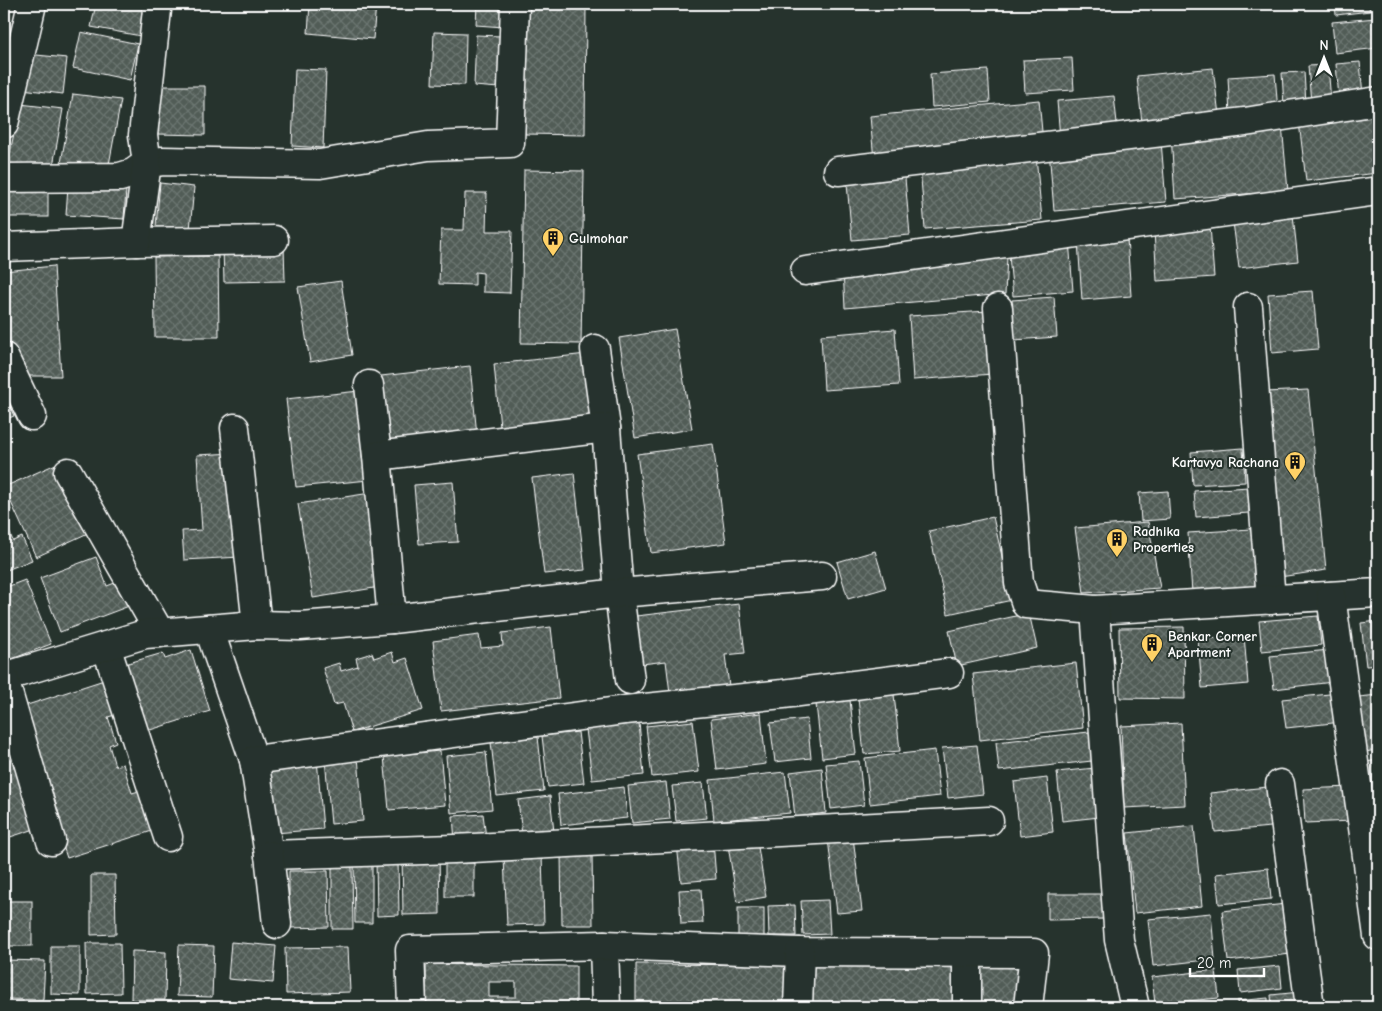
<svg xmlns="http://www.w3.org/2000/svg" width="1382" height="1011" font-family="'Comic Neue',sans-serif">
<defs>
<pattern id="building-cross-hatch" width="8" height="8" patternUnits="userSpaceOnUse" patternTransform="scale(1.25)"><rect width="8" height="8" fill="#515c57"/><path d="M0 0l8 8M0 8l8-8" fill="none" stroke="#6b7470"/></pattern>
</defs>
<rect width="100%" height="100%" fill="#26332d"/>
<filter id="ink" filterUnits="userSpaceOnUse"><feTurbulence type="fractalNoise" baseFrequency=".02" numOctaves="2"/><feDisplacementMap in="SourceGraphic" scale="10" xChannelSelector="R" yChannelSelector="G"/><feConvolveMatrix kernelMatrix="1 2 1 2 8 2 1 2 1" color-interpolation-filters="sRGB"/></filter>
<g filter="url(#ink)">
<!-- building -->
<g fill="url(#building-cross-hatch)" stroke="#fff" fill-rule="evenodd">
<polygon points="96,4 147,4 141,36 91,27"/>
<polygon points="310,4 376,4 373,39 308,33"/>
<polygon points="477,4 505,4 504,27 476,25"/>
<polygon points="526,4 586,4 585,135 525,134"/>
<polygon points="1335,4 1369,4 1370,11 1336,15"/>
<polygon points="1376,18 1378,48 1335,53 1332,22"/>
<polygon points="81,32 138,44 130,80 73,68"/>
<polygon points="434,32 466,33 465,85 432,84"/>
<polygon points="476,35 501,36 499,88 474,86"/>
<polygon points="26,54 67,58 63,94 22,89"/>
<polygon points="1072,58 1074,90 1025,93 1023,60"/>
<polygon points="1360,62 1363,96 1339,98 1336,64"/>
<polygon points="1328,65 1331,102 1311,103 1308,66"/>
<polygon points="1213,68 1219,115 1142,123 1137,76"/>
<polygon points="295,69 326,70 323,148 292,146"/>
<polygon points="988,70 990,102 932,107 930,74"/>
<polygon points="1304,72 1306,104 1284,106 1282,73"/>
<polygon points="1275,74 1278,112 1230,115 1228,77"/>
<polygon points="157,86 205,86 205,135 157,134"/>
<polygon points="73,94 121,100 108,170 61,163"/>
<polygon points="1114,96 1118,132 1060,138 1057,101"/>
<polygon points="1039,100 1043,142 874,160 870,116"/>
<polygon points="20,104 63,109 52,172 7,167"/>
<polygon points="1378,113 1378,173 1306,181 1299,122"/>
<polygon points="1282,125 1288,191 1175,199 1171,134"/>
<polygon points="1161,141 1166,202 1054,211 1049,150"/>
<polygon points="1036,156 1042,220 925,229 920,166"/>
<polygon points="904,167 910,235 852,240 846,172"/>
<polygon points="524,170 584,171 581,344 521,343"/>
<polygon points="160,183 194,187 189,240 155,237"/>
<polygon points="68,186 126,189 124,219 66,215"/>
<rect x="7" y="187" width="41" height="30"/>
<polygon points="465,193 487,193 486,231 512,231 510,293 483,292 483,273 475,272 475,285 439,284 441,230 464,230"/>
<polygon points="1293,215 1298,261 1239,268 1233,222"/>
<polygon points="1210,226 1214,277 1157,281 1154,231"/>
<polygon points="1127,238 1131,296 1082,300 1078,241"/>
<polygon points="1069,240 1073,291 1013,296 1008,246"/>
<polygon points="284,246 285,281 224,282 223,247"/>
<polygon points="218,256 219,337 155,337 154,257"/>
<polygon points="1007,257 1005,294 845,308 843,269"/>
<polygon points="54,266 61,376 20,376 4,343 4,271"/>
<polygon points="341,281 352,355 310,362 298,287"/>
<polygon points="1313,291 1318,349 1272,353 1268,294"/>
<polygon points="1054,297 1057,337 1014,340 1012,300"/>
<polygon points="988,311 993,374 913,380 909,316"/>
<polygon points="675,329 692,429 635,438 619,338"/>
<polygon points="895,329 899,385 824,390 821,335"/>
<polygon points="587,354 594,417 500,427 494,364"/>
<polygon points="470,366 477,435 389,445 381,376"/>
<polygon points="1308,390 1326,570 1280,577 1266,392"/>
<polygon points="359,391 369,480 296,487 286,399"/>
<polygon points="4,392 14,416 4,420"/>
<polygon points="713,444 726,543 651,553 637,454"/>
<polygon points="1243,448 1245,482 1193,485 1191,452"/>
<polygon points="234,453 241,557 184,560 182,531 202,530 197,455"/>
<polygon points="56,464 88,533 36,557 4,487"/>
<polygon points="574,473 585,570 544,574 532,478"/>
<polygon points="453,482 458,542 419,544 414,485"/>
<polygon points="1248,487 1249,513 1196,517 1194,491"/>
<polygon points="1168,491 1170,519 1141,521 1139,493"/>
<polygon points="371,493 386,586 313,598 298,504"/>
<polygon points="7,501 11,510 4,513 4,502"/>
<polygon points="993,517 1012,600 948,614 929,531"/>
<polygon points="4,519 13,541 22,537 32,560 4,571"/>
<polygon points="1148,522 1160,588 1084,593 1075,528"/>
<polygon points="1251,529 1256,588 1192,593 1188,533"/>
<polygon points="875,551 886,588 848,599 837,562"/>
<polygon points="96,557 107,586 120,581 129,606 60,632 40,578"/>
<polygon points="25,580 51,644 4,662 4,588"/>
<polygon points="739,604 745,653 725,655 729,686 670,693 666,661 642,664 636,616"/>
<polygon points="1029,613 1037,648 957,666 949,631"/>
<polygon points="1318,616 1321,645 1262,651 1259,621"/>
<polygon points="1378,621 1378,665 1366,666 1361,623"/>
<polygon points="551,627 559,698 441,711 433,641 479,635 481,648 503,646 502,633"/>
<polygon points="1184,627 1185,699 1120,698 1119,628"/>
<polygon points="1244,635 1248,684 1202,688 1198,639"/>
<polygon points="191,650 210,711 147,731 125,664 163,653 165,659"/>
<polygon points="1329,650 1333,682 1274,689 1270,656"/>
<polygon points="392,652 395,662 407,658 423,710 352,732 343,703 334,705 323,668 339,663 341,671 358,666 356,658 372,653 374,658"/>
<polygon points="1076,663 1083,728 980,740 973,674"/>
<polygon points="104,680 115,715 108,717 116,742 109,745 115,766 123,764 132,793 139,791 152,831 67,858 55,822 61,820 36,743 18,708"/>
<polygon points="893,685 900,751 864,754 857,689"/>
<polygon points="849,691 856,754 822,758 815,695"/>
<polygon points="1339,693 1342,722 1286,728 1282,699"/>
<polygon points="1378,695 1378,750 1364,752 1359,697"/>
<polygon points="761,713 766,764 717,770 711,719"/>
<polygon points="4,718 41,827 4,839"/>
<polygon points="807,719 811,758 775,762 770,723"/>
<polygon points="693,721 699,772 652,777 646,726"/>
<polygon points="639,723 644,775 592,780 586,729"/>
<polygon points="1181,723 1185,805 1124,808 1121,726"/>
<polygon points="578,732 584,783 548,787 542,736"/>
<polygon points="1089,732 1092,761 999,771 996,742"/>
<polygon points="538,737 544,791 497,796 491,742"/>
<polygon points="977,745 983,794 948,798 942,748"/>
<polygon points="935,750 940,796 870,804 865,758"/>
<polygon points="440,751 445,805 389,810 384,756"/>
<polygon points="486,752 492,809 451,813 446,756"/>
<polygon points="358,756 363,821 331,824 325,759"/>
<polygon points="317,759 323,829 275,833 268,764"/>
<polygon points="1378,760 1378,813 1371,814 1366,762"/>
<polygon points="859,761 864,805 831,809 826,764"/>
<polygon points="822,768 826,813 795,817 790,772"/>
<polygon points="1095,768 1100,817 1062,821 1057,772"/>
<polygon points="785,772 790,813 714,821 710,780"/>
<polygon points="1047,778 1053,832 1020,836 1014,782"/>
<polygon points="666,782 670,819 632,823 628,786"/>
<polygon points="703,783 707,818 676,821 672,786"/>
<polygon points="624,787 627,818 561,825 558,794"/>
<polygon points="1267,787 1271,827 1215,832 1210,793"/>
<polygon points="1351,787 1353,821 1305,823 1303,789"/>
<polygon points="550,796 554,832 522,835 518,800"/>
<polygon points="483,814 486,838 455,841 453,816"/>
<polygon points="1194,826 1202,906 1135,913 1127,833"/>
<polygon points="853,837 862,911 837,913 828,839"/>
<polygon points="713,841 716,879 681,882 677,844"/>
<polygon points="757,841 766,897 737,902 728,845"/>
<polygon points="402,853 439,853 440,914 403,915"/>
<polygon points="561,853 592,853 593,925 562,925"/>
<polygon points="542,855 544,924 507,925 504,857"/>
<polygon points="376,860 398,860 399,915 377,916"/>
<rect x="445" y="863" width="29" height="34"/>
<polygon points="354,864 372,864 372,923 355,923"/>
<polygon points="332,867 352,867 353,929 332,929"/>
<polygon points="1268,868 1271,899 1219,904 1216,874"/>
<polygon points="289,871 328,871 329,927 289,928"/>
<polygon points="91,875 115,875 116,934 91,935"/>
<polygon points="701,889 703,923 681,924 679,890"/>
<polygon points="1048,894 1106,894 1106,919 1048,920"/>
<polygon points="828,900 830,934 803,935 801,901"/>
<rect x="4" y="901" width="28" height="45"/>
<polygon points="1286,904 1291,954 1228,961 1222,911"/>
<polygon points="795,905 796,936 769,936 768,906"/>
<rect x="738" y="908" width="26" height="31"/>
<polygon points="1211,913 1215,959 1153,966 1148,919"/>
<polygon points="231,942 276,946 273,983 228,979"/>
<polygon points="86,943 120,943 121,993 87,994"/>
<polygon points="179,945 214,946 212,997 177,996"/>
<polygon points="51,946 80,946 80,995 51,994"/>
<polygon points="348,947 350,992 286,994 285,948"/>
<polygon points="132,951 166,952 165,1000 131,1000"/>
<polygon points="4,960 45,961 43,1000 4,999"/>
<polygon points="807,961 958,963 958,1007 807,1007"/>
<path d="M 426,964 L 576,966 L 576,1007 L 426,1007 ZM 489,982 L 516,982 L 516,997 L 489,997 Z"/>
<polygon points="636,964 787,965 787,1007 636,1007"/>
<polygon points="974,965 1018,966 1017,1007 973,1007"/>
<polygon points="1280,966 1282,988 1240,993 1238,970"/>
<polygon points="1216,970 1219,998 1155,1004 1152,977"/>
<polygon points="1300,992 1302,1007 1272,1007 1271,995"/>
<polygon points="1268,998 1268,1007 1238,1007 1237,1001"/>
<polygon points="1223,1003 1224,1007 1179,1007"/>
<rect x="209" y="1005" width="27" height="2"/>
</g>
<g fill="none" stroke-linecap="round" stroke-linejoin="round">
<!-- minor casing -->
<g stroke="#fff" stroke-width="31">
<g id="minor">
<polyline points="4,124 32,4"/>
<polyline points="838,171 1245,122 1378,101"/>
<polyline points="4,178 120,177 133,173 147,163 163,161 320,164 428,146 510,143 515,4"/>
<polyline points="136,242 274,240"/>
<polyline points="4,247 136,242 147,163 143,135 157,10"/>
<polyline points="805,271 1378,191"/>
<polyline points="1248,307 1271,600"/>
<polyline points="998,308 1019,583 1026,604 1095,610 1378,593"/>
<polyline points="595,349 606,428"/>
<polyline points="4,357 32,416"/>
<polyline points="369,385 377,456"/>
<polyline points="235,428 257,625"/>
<polyline points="68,472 160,633"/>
<polyline points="1331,596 1378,936"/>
<polyline points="1095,610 1119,940 1135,1007"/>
<polyline points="392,619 377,456 606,428 619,593 630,680"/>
<polyline points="209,629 254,760"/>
<polyline points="106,646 168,837"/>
<polyline points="949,673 783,694 625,710 254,760 269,855 454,849 989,821"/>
<polyline points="4,677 145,634 257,625 300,626 392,619 619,593 822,576"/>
<polyline points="4,679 51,841"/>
<polyline points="1280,784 1310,1007"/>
<polyline points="269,855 277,924"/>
<polyline points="604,945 606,1007"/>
<polyline points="967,953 967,1007"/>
<polyline points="412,1007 410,950 604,945 800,952 1034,953 1028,1007"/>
<polyline points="798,1007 800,952"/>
</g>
</g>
<!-- minor -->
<use href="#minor" stroke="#26332d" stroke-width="28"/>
</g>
</g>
<!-- icons -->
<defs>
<g id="building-pin" transform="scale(1.125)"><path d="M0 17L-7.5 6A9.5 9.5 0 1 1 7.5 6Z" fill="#ffd166" stroke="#26332d"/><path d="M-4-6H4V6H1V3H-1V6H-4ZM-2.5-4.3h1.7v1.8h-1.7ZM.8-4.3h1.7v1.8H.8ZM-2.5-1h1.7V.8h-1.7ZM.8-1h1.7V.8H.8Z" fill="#111"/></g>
</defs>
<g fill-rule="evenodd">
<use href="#building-pin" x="553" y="238"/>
<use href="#building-pin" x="1295" y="462"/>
<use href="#building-pin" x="1117" y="539"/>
<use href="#building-pin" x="1152" y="644"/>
</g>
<g text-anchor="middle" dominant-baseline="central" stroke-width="4" stroke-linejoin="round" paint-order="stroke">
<!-- poi labels -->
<g font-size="14" font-weight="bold" fill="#fff" stroke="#26332d" text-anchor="start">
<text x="569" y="238">Gulmohar</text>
<text x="1279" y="462" text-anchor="end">Kartavya Rachana</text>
<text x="1133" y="531">Radhika<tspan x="1133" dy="16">Properties</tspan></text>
<text x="1168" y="636">Benkar Corner<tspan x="1168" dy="16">Apartment</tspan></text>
</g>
</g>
<!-- margin -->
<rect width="1382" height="1011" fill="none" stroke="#26332d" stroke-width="20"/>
<rect x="10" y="10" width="1362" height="991" fill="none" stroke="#fff" stroke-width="2" filter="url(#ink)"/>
<!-- north arrow -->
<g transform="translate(1324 58)" stroke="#26332d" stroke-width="4" paint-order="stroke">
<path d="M0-4L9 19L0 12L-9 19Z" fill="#ffffff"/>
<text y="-8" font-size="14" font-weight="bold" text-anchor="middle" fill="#ffffff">N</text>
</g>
<!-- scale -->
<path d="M1190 968v8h74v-8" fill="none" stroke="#ffffff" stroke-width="2.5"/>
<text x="1197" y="968" font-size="15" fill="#ffffff" stroke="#26332d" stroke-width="4" paint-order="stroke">20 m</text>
</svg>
